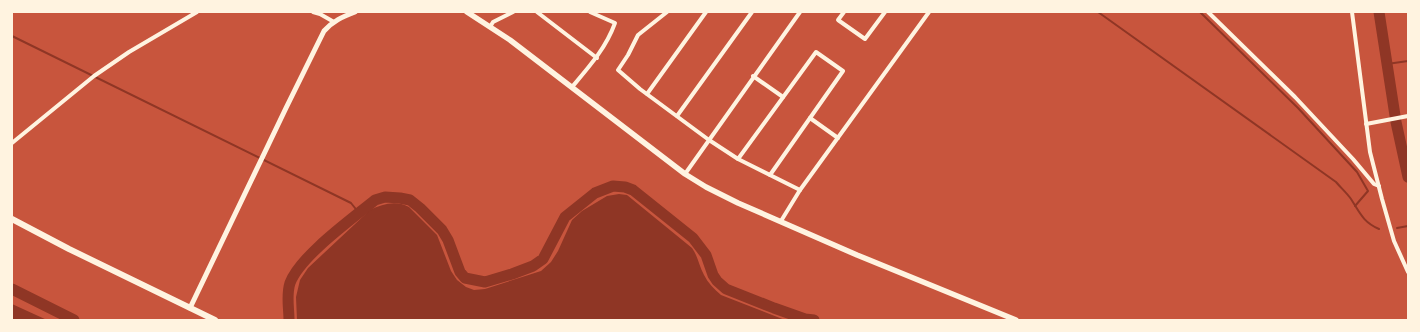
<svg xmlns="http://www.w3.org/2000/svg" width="1420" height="332" font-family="'Public Sans',sans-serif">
<rect width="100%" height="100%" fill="#c8553d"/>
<!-- water -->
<g fill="#8f3625">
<path d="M 619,194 L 627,195 L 692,248 C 698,256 699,266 704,275 C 708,283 714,289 721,295 L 785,320 L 297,320 L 296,297 L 300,280 L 308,268 L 370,210 C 383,204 395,200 409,207 L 437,235 L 451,271 L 457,280 L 466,287 L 474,290 L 485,289 L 541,271 L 551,262 L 558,251 L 572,220 L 582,211 L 607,196 Z"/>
<polygon points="12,304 47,320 12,320"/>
</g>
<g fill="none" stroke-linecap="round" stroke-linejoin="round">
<!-- stream -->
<g stroke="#8f3625" stroke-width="2">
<path d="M 1098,12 L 1336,182 C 1341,188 1347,193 1351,199 C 1360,213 1363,222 1379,229"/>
<polyline points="1200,12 1298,108 1357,172 1368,191 1355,206"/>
<polyline points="12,36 351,203 359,213"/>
<polyline points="1387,64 1408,61"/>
<polyline points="1397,228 1408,226"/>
</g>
<!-- river -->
<g stroke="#8f3625" stroke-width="11">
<polyline points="1379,12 1396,122 1408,177"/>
<polyline points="12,289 74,320"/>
<path d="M 289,320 C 289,308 286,295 290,283 C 300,256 352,219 375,200 L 385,197 L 400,198 L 410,200 L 420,208 L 442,230 L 448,240 L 460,272 L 465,278 L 485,282 L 512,274 L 533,266 L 543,259 L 565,217 L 595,193 L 613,186 L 625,187 L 633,190 L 693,238 L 706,255 L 713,275 L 717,281 L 726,289 L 774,308 L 805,319 L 814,320"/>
</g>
<!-- minor -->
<g stroke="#fff3e0" stroke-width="4">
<polyline points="313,12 320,14 334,22"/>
<polyline points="537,12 597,58"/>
<polyline points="667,12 638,35 628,55 618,70 640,89 709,140 738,159 800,190"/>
<polyline points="844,12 838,20 865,39 885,12"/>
<polyline points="1208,12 1295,97 1353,159 1374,184 1379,186"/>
<polyline points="1352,12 1370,152 1382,199 1394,241 1408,272"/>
<polyline points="490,27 493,22 513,12"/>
<polyline points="753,76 783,97"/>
<path d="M 572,87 C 589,67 606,48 615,23 L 590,12"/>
<polyline points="647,94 706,12"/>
<polyline points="677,116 752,12"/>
<polyline points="810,118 838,138"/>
<polyline points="1366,124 1408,116"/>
<polyline points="12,143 94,76 129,52 197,12"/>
<polyline points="738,159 816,52 843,71 770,175"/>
<polyline points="685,174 800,12"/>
<polyline points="781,221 800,190 929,12"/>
</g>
<!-- tertiary -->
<path stroke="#fff3e0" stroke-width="5" d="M 190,308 L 286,108 L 324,31 C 333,21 342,17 355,12"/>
<!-- secondary -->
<polyline stroke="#fff3e0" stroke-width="5.5" points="467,12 510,40 685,174 706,187 738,203 857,255 1016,320"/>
<!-- primary -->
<polyline stroke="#fff3e0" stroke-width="6" points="12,219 69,249 215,320"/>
</g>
<!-- border -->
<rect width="1420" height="332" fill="none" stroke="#fff3e0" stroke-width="26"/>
</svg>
